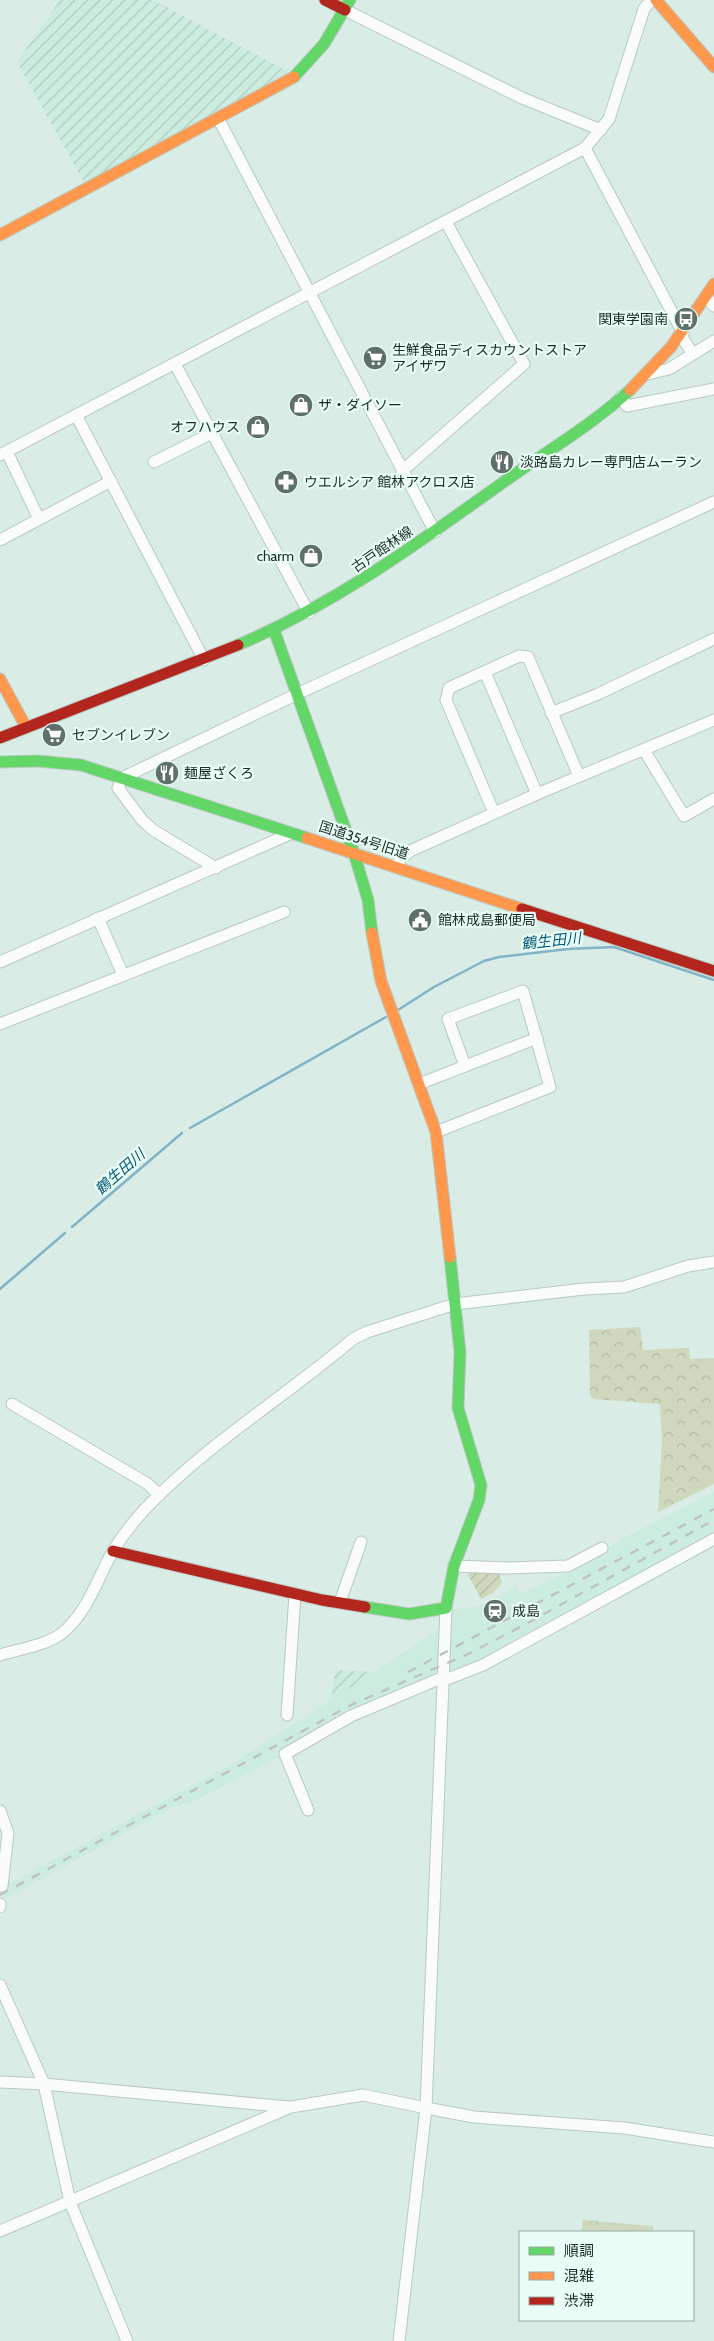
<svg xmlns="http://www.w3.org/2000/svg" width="714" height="2341" font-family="Cabin,'Noto Sans JP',sans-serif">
<defs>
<pattern id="industrial-furrows" width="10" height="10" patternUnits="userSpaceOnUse" patternTransform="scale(1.25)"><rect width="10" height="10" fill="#ccece0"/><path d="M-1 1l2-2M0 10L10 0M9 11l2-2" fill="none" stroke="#afcbc0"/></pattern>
<pattern id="forest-crowns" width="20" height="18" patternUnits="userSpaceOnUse" patternTransform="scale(1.25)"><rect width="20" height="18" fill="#cfd8bd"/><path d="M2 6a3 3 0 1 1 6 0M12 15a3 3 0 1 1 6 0" fill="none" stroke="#b1baa2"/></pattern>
<pattern id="garden-furrows" width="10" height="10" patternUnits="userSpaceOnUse" patternTransform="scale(1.25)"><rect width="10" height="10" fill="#cfd8bd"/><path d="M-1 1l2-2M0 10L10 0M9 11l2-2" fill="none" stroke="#b1baa2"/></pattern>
</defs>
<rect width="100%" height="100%" fill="#d9ece5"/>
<!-- built -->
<g fill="#ccece0">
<polygon points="714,1492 714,1536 481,1663 450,1673 449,1672 450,1610 477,1607 516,1587 521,1594 578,1567 631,1534"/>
<polygon points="443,1627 441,1676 411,1689 407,1686 394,1691 395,1696 194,1801 171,1808 7,1898 4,1898 3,1891 7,1885 237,1761"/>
</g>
<!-- industrial -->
<g fill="url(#industrial-furrows)">
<polygon points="60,0 153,0 289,72 268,87 85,184 17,62"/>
<polygon points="335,1670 374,1672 331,1700"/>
</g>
<!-- forest -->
<g fill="url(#forest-crowns)">
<polygon points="640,1327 643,1350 689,1348 690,1359 714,1358 714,1484 658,1512 662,1442 660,1404 594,1399 590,1395 589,1330"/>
<polygon points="583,2220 653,2226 653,2232 581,2232"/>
</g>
<!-- garden -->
<polygon fill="url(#garden-furrows)" points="470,1572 499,1573 502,1583 494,1592 481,1599 468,1575"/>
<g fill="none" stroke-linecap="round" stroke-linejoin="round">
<!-- stream -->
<g stroke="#83b3c6" stroke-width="2.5">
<polyline points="398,1010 434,987 484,961 499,957 568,949 614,947 714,980"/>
<polyline points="190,1128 386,1017"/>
<polyline points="72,1227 182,1133"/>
<polyline points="0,1289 65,1233"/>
</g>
<!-- street casing -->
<g stroke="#bac9c3" stroke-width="13">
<g id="street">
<polyline points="345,10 522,98 601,130"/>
<polyline points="219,120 435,532"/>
<polyline points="585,148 683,333 683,339 693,354"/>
<polyline points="706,297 714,306"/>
<polyline points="175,364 309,613"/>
<polyline points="648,374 669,369 714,341"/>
<polyline points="621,397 627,406 714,389"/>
<polyline points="76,415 204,660"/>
<polyline points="7,452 39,519"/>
<polyline points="0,455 585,148 609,119 644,9 651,0"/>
<polyline points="154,462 212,433"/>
<polyline points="402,471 524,364 446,222"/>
<polyline points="0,540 111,481"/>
<polyline points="485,672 537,794"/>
<polyline points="551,713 598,694 714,639"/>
<polyline points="644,750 684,816 714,799"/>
<polyline points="494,813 446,700 449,688 519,656 528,657 579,776"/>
<polyline points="396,866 402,857 410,851 537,794 714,720"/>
<polyline points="216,868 153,830 142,820 118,788 122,778 297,694 714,502"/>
<polyline points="98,918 123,975"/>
<polyline points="0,962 292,833"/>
<polyline points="0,1024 284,912"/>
<polyline points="419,1084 537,1038"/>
<polyline points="436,1132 550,1087 523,991 448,1019 465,1066"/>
<polyline points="12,1404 148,1484 159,1495"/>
<polyline points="454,1566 507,1568 568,1566 602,1548"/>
<polyline points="340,1602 361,1542"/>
<polyline points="446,1608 426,2108 474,2117 624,2128 714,2142"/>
<path d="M 0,1655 C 19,1649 44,1646 61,1634 C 87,1614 97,1579 113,1551 C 122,1536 133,1522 145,1509 C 207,1444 285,1397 353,1339 L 367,1332 L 455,1304 L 584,1289 L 624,1287 L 688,1266 L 714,1262"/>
<polyline points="287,1715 295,1594"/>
<polyline points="308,1810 285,1754 351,1716 439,1679 450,1678 483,1665 714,1539"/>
<polyline points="0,1811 8,1833 2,1886"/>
<polyline points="0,1907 0,1904"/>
<polyline points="0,1985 44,2084 70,2202 127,2341"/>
<polyline points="0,2082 44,2084 289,2107"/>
<polyline points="0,2231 291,2107 363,2095 426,2108 399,2341"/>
</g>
</g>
<!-- fast casing -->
<g stroke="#bac9c3" stroke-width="13">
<g id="fast">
<polyline points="294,77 324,44 350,0"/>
<polyline points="274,630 354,853 368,900 372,933"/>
<path d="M 238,645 C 339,602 419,542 508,479 C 549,450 593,424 630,390"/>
<polyline points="0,762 38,761 81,765 307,838"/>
<polyline points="365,1607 409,1614 446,1608 454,1566 479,1500 481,1485 458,1408 460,1352 450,1257"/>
</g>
</g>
<!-- slow casing -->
<g stroke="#bac9c3" stroke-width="13">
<g id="slow">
<polyline points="656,0 714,67"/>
<polyline points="0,235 294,77"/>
<polyline points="630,390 671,347 714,284"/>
<polyline points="0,679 26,727"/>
<polyline points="307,838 522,909"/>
<polyline points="372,933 381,981 436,1132 450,1257"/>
</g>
</g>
<!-- jam casing -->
<g stroke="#bac9c3" stroke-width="13">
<g id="jam">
<polyline points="325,0 345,10"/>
<polyline points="0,738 238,645"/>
<polyline points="522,909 714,971"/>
<polyline points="113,1551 322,1600 365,1607"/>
</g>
</g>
<!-- street -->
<use href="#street" stroke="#f9fcfb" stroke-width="11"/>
<!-- fast -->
<use href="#fast" stroke="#63d668" stroke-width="11"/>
<!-- slow -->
<use href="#slow" stroke="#ff974d" stroke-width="11"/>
<!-- jam -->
<use href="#jam" stroke="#b3261e" stroke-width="11"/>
<!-- rail -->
<g stroke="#bfc3c1" stroke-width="2.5" stroke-dasharray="9 9" stroke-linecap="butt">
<polyline points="408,1672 714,1509"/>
<polyline points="0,1895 351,1705 468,1654 524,1625 714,1520"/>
</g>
</g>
<!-- icons -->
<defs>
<g id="bus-disc" transform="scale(1.25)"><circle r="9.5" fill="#5f6f69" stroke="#e9fef6"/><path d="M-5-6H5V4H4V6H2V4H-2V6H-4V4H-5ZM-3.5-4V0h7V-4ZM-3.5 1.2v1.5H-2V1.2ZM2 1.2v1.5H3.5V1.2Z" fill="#fff"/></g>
<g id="supermarket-disc" transform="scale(1.25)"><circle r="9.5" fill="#5f6f69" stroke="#e9fef6"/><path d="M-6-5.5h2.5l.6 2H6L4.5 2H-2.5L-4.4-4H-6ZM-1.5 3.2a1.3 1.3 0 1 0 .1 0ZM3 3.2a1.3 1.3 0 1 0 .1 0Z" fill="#fff"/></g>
<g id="shop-disc" transform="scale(1.25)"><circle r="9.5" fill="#5f6f69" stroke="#e9fef6"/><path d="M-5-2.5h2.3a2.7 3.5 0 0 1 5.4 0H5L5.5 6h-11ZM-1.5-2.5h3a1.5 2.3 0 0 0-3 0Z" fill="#fff"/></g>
<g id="restaurant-disc" transform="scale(1.25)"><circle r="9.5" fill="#5f6f69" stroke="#e9fef6"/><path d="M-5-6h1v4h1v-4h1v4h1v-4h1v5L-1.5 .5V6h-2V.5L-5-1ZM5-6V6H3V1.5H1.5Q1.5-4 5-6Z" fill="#fff"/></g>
<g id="pharmacy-disc" transform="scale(1.25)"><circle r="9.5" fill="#5f6f69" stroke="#e9fef6"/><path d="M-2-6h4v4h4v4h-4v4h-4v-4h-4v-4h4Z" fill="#fff"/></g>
<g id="civic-disc" transform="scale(1.25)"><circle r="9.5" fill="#5f6f69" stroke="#e9fef6"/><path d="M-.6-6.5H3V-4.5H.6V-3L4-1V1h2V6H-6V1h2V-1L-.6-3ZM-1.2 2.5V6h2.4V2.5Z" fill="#fff"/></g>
<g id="station-disc" transform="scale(1.25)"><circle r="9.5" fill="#5f6f69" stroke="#e9fef6"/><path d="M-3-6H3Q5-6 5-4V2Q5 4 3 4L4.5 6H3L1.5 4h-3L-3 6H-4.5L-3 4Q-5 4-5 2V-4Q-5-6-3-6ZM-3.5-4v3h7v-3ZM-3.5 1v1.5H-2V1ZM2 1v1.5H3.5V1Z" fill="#fff"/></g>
</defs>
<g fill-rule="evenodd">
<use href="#bus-disc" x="686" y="319"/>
<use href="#supermarket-disc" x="375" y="358"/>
<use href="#shop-disc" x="301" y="405"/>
<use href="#shop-disc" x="258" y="427"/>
<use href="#restaurant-disc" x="502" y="462"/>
<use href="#pharmacy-disc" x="286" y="482"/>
<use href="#shop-disc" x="311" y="556"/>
<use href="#supermarket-disc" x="54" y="735"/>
<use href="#restaurant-disc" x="167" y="773"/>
<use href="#civic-disc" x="420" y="920"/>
<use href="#station-disc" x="495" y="1611"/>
</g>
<g text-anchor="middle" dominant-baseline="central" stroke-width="4.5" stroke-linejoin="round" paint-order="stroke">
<!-- poi labels -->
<g font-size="14" fill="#1d2b26" stroke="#e9fef6" text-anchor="start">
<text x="668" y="319" text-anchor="end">関東学園南</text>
<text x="392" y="350">生鮮食品ディスカウントストア<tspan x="392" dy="16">アイザワ</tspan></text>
<text x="318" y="405">ザ・ダイソー</text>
<text x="240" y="427" text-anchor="end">オフハウス</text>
<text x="520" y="462">淡路島カレー専門店ムーラン</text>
<text x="304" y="482">ウエルシア 館林アクロス店</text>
<text x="294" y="556" text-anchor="end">charm</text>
<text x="72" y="735">セブンイレブン</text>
<text x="184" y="773">麺屋ざくろ</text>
<text x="438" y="920">館林成島郵便局</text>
<text x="512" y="1611">成島</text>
</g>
<!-- street labels -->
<g font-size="14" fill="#1d2b26" stroke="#e9fef6">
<text transform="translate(382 549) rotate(-34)">古戸館林線</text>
<text transform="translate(364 840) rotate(18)">国道354号旧道</text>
</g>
<!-- water labels -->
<g font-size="15" font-style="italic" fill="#085978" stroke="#e9fef6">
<text transform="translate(551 941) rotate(-6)">鶴生田川</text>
<text transform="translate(120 1172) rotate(-41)">鶴生田川</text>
</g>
</g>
<!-- legend -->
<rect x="519" y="2231" width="175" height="90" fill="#e9fef6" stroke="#97aaa3"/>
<rect x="529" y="2247" width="25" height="8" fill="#63d668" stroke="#97aaa3"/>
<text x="564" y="2256" font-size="15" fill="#1d2b26">順調</text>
<rect x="529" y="2272" width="25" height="8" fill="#ff974d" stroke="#97aaa3"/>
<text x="564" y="2281" font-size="15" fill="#1d2b26">混雑</text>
<rect x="529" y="2297" width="25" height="8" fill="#b3261e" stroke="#97aaa3"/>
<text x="564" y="2306" font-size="15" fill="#1d2b26">渋滞</text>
</svg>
